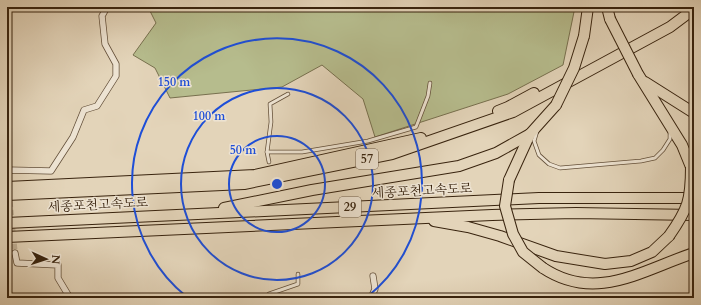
<svg xmlns="http://www.w3.org/2000/svg" width="701" height="305" font-family="Cardo,'Noto Serif KR',serif">
<rect width="100%" height="100%" fill="#e3d4b9"/>
<filter id="stains"><feTurbulence type="fractalNoise" baseFrequency=".005" numOctaves="4"/><feColorMatrix values="0 0 0 0 .2 0 0 0 0 .09 0 0 0 0 .02 0 0 0 .5 -.17"/></filter>
<radialGradient id="worn" r=".72"><stop offset=".6" stop-color="#630" stop-opacity="0"/><stop offset="1" stop-color="#630" stop-opacity=".3"/></radialGradient>
<!-- green -->
<polygon fill="#b6bc8d" stroke="#77704e" points="148,7 575,7 563,65 508,94 375,137 363,99 322,65 282,87 170,98 155,68 133,55 156,23"/>
<g fill="none" stroke-linecap="round" stroke-linejoin="round">
<!-- street-tunnel -->
<polyline stroke="#c1b197" stroke-width="5.5" stroke-dasharray="5.5 3" stroke-linecap="butt" points="9,193 15,253"/>
<!-- lane casing -->
<g stroke="#634f39" stroke-width="4.5">
<g id="lane">
<polyline points="537,131 534,141 539,155 549,164 560,168 641,161 655,158 663,150 670,139 670,133"/>
<polyline points="267,152 271,122 270,104 288,94"/>
<polyline points="269,162 267,152 302,152 368,141 416,127 428,96 430,83"/>
<polyline points="264,298 269,294 298,284 298,274"/>
</g>
</g>
<!-- street casing -->
<g stroke="#634f39" stroke-width="7">
<g id="street">
<polyline points="8,181 8,170 51,171 73,137 84,110 97,106 116,76 116,64 105,44 102,16 107,7"/>
<polyline points="15,253 17,263 58,265 58,278 70,298"/>
<polyline points="371,298 375,289 373,276"/>
</g>
</g>
<!-- secondary casing -->
<g stroke="#38230e" stroke-width="10">
<polyline id="secondary" points="7,170 8,170"/>
</g>
<!-- highway casing -->
<g stroke="#38230e" stroke-width="12">
<g id="highway">
<polyline points="607,7 610,19"/>
<polyline points="584,36 588,7"/>
<polyline points="638,74 682,145 691,167"/>
<polyline points="645,82 694,113"/>
<polyline points="498,111 508,107 534,93"/>
<polyline points="509,180 530,134"/>
<polyline points="7,187 255,175 421,138"/>
<polyline points="7,195 244,184 392,154 513,112 670,27 694,9"/>
<polyline points="224,208 312,190 459,166 496,153 530,134 556,105"/>
<polyline points="434,221 468,227 500,236 556,256 605,264 631,261 652,252 669,236"/>
<polyline points="7,223 539,198 694,198"/>
<polyline points="7,237 492,215 576,213 694,215"/>
<path d="M 543,268 C 596,303 642,270 694,253"/>
</g>
</g>
<!-- lane -->
<use href="#lane" stroke="#ede3d2" stroke-width="3"/>
<!-- street -->
<use href="#street" stroke="#ede3d2" stroke-width="5.5"/>
<!-- secondary -->
<use href="#secondary" stroke="#ede3d2" stroke-width="8"/>
<!-- highway -->
<use href="#highway" stroke="#e3d4b9" stroke-width="10"/>
<!-- highway-bridge casing -->
<g stroke="#38230e" stroke-width="12" stroke-linecap="butt">
<g id="highway-bridge">
<polyline points="610,19 638,74"/>
<polyline points="556,105 574,68 584,36"/>
<polyline points="509,180 505,206 513,234 523,252 543,268"/>
<path d="M 669,236 C 688,209 691,200 691,167"/>
</g>
</g>
<!-- highway-bridge -->
<use href="#highway-bridge" stroke="#e3d4b9" stroke-width="10"/>
</g>
<!-- distance rings -->
<g fill="none" stroke="#1d4ed8" stroke-width="2">
<circle cx="277" cy="184" r="48"/>
<circle cx="277" cy="184" r="96"/>
<path d="M187 297A145 145 0 1 1 367 297"/>
</g>
<g text-anchor="middle" dominant-baseline="central" stroke-width="3" stroke-linejoin="round" paint-order="stroke">
<!-- shield labels -->
<g fill="#ede3d2" stroke="#6e5d49" stroke-width="1">
<rect x="356" y="149" width="22" height="20" rx="3"/>
<rect x="339" y="197" width="22" height="20" rx="3"/>
</g>
<g font-size="12" font-weight="bold" fill="#38230e">
<text x="367" y="159">57</text>
<text x="350" y="207">29</text>
</g>
<!-- street labels -->
<g font-size="13" fill="#38230e" stroke="#ede3d2">
<text transform="translate(422 191) rotate(-3)">세종포천고속도로</text>
<text transform="translate(98 205) rotate(-3)">세종포천고속도로</text>
</g>
</g>
<circle cx="277" cy="184" r="6" fill="#1d4ed8" stroke="#ede3d2" stroke-width="2"/>
<g font-size="12" text-anchor="middle" font-weight="bold" fill="#1d4ed8" stroke="#ede3d2" stroke-width="3" stroke-linejoin="round" paint-order="stroke">
<text x="174" y="86">150 m</text>
<text x="209" y="120">100 m</text>
<text x="243" y="154">50 m</text>
</g>
<!-- margin -->
<rect width="701" height="305" fill="none" stroke="#e3d4b9" stroke-width="24"/>
<rect x="8" y="8" width="685" height="289" fill="none" stroke="#38230e" stroke-width="2"/>
<rect x="12" y="12" width="677" height="281" fill="none" stroke="#38230e"/>
<!-- north arrow -->
<g transform="translate(46 259) rotate(93)" stroke="#ede3d2" stroke-width="3" paint-order="stroke">
<path d="M0-3L7 15L0 10L-7 15Z" fill="#38230e"/>
<text y="-6" font-size="11" font-weight="bold" text-anchor="middle" fill="#38230e">N</text>
</g>
<rect width="100%" height="100%" filter="url(#stains)"/>
<rect width="100%" height="100%" fill="url(#worn)"/>
</svg>
